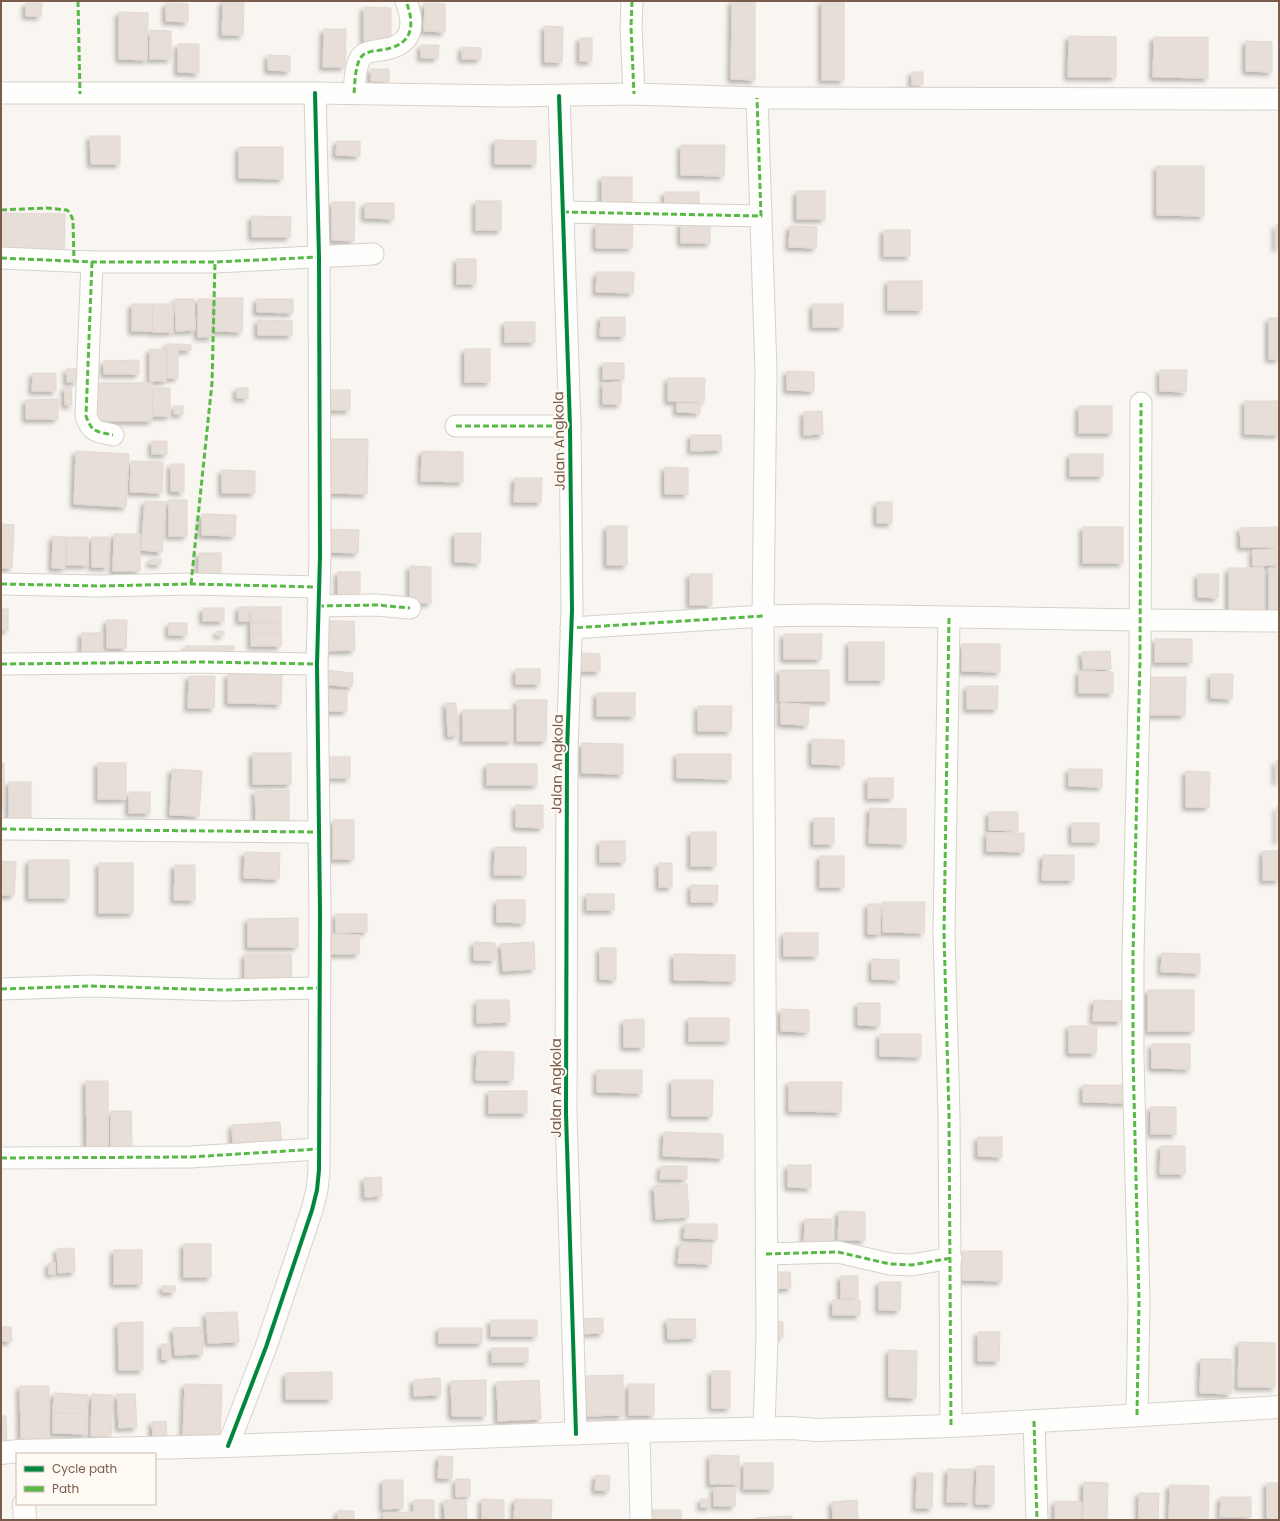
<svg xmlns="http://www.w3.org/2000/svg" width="1280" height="1521" font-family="Poppins,sans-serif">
<defs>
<filter id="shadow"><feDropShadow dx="-3.5" dy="3.5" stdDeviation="2" flood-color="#0004"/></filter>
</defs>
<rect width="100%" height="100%" fill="#f9f5f0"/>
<!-- building -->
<g fill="#e6ded7" stroke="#e2d8d2" filter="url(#shadow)">
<polygon points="223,1 244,1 243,35 222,35"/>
<polygon points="732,1 755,1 755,80 731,79"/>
<rect x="822" y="1" width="22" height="79"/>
<polygon points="26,3 42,3 41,16 26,16"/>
<polygon points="166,3 188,4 188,22 166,21"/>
<polygon points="425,3 445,4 445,32 424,31"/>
<polygon points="364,7 391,8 391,41 364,41"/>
<polygon points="119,12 148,13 147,60 119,59"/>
<polygon points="545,26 563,27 562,62 545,62"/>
<polygon points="324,29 346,29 345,67 323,67"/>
<polygon points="150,30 171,31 171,59 150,59"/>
<polygon points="1069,36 1116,37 1116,77 1068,77"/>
<polygon points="1154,37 1208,37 1208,78 1153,77"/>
<rect x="580" y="38" width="12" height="23"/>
<polygon points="1246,41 1272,42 1272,72 1246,71"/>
<polygon points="178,44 199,44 199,73 178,72"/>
<polygon points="421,45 439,45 438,58 421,58"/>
<polygon points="462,47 481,48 481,59 462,59"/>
<polygon points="268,55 290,56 290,71 268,70"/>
<polygon points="371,69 389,69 389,82 371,81"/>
<rect x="912" y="72" width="11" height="13"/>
<polygon points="90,136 120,136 120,164 91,164"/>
<polygon points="495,140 536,141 536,164 495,164"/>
<polygon points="337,141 360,141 360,156 336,155"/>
<polygon points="681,145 725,145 724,176 681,175"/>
<polygon points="239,147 283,147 283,179 239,178"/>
<polygon points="1157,166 1204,166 1204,216 1157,215"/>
<rect x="602" y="177" width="30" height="28"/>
<rect x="797" y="191" width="28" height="28"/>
<rect x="665" y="192" width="34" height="19"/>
<rect x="476" y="201" width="25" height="29"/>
<polygon points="332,202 355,202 354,241 332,240"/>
<polygon points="365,203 394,203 394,219 365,218"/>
<polygon points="1,213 65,214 64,253 1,252"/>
<polygon points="252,216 291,217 290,237 252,237"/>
<polygon points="681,223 710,224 710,243 681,243"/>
<polygon points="596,224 633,225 632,248 596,248"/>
<rect x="1276" y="225" width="3" height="23"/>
<polygon points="790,226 817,227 816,248 789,247"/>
<rect x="884" y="230" width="26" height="26"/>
<rect x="457" y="259" width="19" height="25"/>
<polygon points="597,272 634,272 633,293 596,292"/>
<rect x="888" y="281" width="34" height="29"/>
<polygon points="215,298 243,298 242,332 215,331"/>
<polygon points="175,299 194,299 195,330 176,331"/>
<rect x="198" y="299" width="14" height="38"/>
<polygon points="257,299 293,299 293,313 257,312"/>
<rect x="132" y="304" width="20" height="27"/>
<rect x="153" y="304" width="20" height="28"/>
<rect x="813" y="304" width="30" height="23"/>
<polygon points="601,317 625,317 625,336 600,336"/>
<rect x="1269" y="318" width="10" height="41"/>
<polygon points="258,320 292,321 292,335 258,335"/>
<rect x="505" y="322" width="30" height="20"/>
<rect x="167" y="344" width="11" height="34"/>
<polygon points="179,344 191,345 191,350 179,350"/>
<polygon points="150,349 166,350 166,381 150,381"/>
<rect x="465" y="349" width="25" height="33"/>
<polygon points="139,360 139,374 104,374 104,361"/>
<rect x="603" y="363" width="21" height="16"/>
<rect x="67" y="369" width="10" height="13"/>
<polygon points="1160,370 1187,370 1186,392 1160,391"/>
<polygon points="787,371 814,372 814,391 787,390"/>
<polygon points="33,373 56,373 56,391 32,391"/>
<polygon points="668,378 705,378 704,402 668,401"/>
<polygon points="621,382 621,404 603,404 603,383"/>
<rect x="96" y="383" width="56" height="38"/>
<polygon points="65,387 71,387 72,405 65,405"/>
<rect x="153" y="388" width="17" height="28"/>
<rect x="237" y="388" width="11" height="10"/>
<polygon points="327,390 350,390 350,410 326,410"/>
<polygon points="58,399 58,419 26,419 26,400"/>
<polygon points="1245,401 1279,401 1279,435 1245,434"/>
<polygon points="677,403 700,404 700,413 677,412"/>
<rect x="174" y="406" width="9" height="8"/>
<rect x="1079" y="406" width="33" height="27"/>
<polygon points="822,411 823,434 804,435 804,412"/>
<polygon points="691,435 721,435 722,450 691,451"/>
<polygon points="329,439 368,439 367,494 328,493"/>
<rect x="152" y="441" width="15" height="13"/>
<polygon points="76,451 129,454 126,507 74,504"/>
<polygon points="422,451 463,452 463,482 421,481"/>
<rect x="1070" y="454" width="33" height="22"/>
<polygon points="131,461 163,462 162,493 130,492"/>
<polygon points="171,464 184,464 184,492 171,491"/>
<polygon points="665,467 688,468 688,494 665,494"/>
<polygon points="222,470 255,471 255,493 222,493"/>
<polygon points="515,478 542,478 541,502 514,502"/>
<rect x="169" y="500" width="18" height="36"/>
<polygon points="145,501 166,502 162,552 141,550"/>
<rect x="877" y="502" width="15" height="21"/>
<polygon points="202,514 236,515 235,536 202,535"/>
<polygon points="1,524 14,525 12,568 1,568"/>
<rect x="607" y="526" width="20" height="39"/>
<rect x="1083" y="527" width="40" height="36"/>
<polygon points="1279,527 1279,547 1241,547 1240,528"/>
<polygon points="326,529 359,530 358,553 326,552"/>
<polygon points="455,533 481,533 480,563 455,562"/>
<polygon points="114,534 140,534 140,571 113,571"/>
<polygon points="53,536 66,537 65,568 52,568"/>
<rect x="67" y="537" width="21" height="28"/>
<polygon points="92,537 109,537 108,567 92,567"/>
<polygon points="1279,549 1279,565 1253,566 1253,550"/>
<rect x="199" y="553" width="22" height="22"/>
<polygon points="151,559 161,559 161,564 150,564"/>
<polygon points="410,566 431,567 431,603 410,603"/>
<rect x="1229" y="568" width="34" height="43"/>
<polygon points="1269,568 1279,569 1279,614 1269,614"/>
<rect x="338" y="572" width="22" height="31"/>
<rect x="690" y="574" width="22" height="31"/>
<polygon points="1198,574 1219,574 1218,598 1198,597"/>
<rect x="239" y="607" width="10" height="14"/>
<rect x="251" y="607" width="30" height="15"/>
<rect x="203" y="608" width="21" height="13"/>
<rect x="1" y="609" width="7" height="21"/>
<polygon points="107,620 127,620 126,648 107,648"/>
<polygon points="322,621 354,621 355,650 322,651"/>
<rect x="169" y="623" width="18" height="12"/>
<rect x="251" y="623" width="30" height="11"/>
<rect x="217" y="631" width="7" height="4"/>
<rect x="82" y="633" width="19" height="28"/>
<rect x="251" y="634" width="30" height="12"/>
<polygon points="784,634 822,634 821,659 784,659"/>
<rect x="1155" y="639" width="37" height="23"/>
<rect x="849" y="642" width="35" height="38"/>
<polygon points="962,644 1000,644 1000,672 962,671"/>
<polygon points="186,646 213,646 213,662 187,662"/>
<rect x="215" y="646" width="19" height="15"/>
<polygon points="1110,651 1111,669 1083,669 1082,652"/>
<polygon points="577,653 600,654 600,671 576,671"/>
<rect x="516" y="669" width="24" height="15"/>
<polygon points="323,670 353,673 352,687 321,684"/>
<rect x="780" y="670" width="49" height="31"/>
<polygon points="1079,671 1113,672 1113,693 1079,693"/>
<polygon points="228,674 282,675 281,704 228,703"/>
<polygon points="1211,674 1233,674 1232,699 1211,698"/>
<polygon points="189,676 215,676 214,708 188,708"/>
<polygon points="1149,677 1186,677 1185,715 1148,715"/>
<polygon points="967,686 998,686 997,709 967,709"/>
<rect x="319" y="691" width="28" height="20"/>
<rect x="597" y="693" width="38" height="23"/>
<polygon points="517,700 547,700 546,741 517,741"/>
<polygon points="446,703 456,703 458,735 448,736"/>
<polygon points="781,703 809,705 808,725 781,724"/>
<polygon points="698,706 732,706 731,731 698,731"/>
<rect x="463" y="710" width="49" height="31"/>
<polygon points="812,739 844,740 844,765 812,764"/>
<polygon points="582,743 623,744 623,774 582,773"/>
<rect x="253" y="753" width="38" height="31"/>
<polygon points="677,754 731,754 731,779 677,778"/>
<rect x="327" y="757" width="23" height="21"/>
<rect x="1276" y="761" width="3" height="20"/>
<rect x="1" y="763" width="3" height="44"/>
<rect x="98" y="763" width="28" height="36"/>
<rect x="487" y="764" width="50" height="21"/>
<polygon points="172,769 202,771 199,816 170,815"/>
<polygon points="1069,769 1102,769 1102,787 1069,786"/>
<polygon points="1186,771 1210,772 1209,807 1186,807"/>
<rect x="868" y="778" width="25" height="20"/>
<rect x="9" y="782" width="22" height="37"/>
<polygon points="289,790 289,821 256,821 255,791"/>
<rect x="129" y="792" width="21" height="21"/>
<polygon points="516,805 543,805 543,828 516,827"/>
<rect x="1277" y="807" width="2" height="34"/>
<polygon points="870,808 906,809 906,844 869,843"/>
<polygon points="989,812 1018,812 1018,831 989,830"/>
<rect x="814" y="818" width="20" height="26"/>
<rect x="333" y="820" width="21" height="39"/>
<rect x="1072" y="823" width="27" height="19"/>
<rect x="691" y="832" width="25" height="34"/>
<polygon points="987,833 1024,833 1024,852 987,851"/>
<rect x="600" y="841" width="25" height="21"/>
<polygon points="495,847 526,847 526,875 494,875"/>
<rect x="1263" y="851" width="16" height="29"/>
<polygon points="245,852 280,853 279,879 244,878"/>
<polygon points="1043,855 1074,855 1074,880 1042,880"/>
<rect x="820" y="856" width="24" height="31"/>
<rect x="29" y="860" width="40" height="38"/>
<polygon points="1,861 16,862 14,895 1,895"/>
<rect x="99" y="863" width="34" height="50"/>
<rect x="659" y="863" width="13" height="24"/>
<polygon points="175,865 195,865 195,900 174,900"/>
<polygon points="691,885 718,885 717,902 691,902"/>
<rect x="587" y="894" width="27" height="16"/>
<polygon points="497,900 525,900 525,923 497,922"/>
<polygon points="883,902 925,902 924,933 883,932"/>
<polygon points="868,904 881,904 880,934 868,934"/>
<polygon points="336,914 367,914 367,932 336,933"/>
<polygon points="298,918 298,947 248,947 248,919"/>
<rect x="784" y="933" width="34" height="23"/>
<polygon points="331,934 360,935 359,954 331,954"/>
<polygon points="474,942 495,943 495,960 474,960"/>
<polygon points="534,942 535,969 503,971 501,944"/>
<polygon points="600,948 616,948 616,980 600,979"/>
<polygon points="1162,953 1200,954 1200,973 1161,972"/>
<polygon points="245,954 291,954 292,985 245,985"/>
<polygon points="674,954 735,955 735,981 674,980"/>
<polygon points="872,959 899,960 899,980 872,979"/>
<rect x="1148" y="990" width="46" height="41"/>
<polygon points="477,1000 509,1000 510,1022 477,1023"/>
<polygon points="1094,1000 1122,1001 1121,1021 1093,1021"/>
<polygon points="858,1003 880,1003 880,1026 858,1025"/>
<polygon points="781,1009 809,1010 809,1032 781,1031"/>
<rect x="689" y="1018" width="40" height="23"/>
<polygon points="644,1019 644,1047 624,1047 624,1020"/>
<polygon points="1069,1026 1097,1026 1096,1053 1069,1053"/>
<polygon points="880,1034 921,1034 921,1057 880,1056"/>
<polygon points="1152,1044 1190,1044 1190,1069 1152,1068"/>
<polygon points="477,1051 514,1052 513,1080 476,1080"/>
<polygon points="597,1070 642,1070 642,1093 597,1092"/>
<polygon points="672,1080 713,1080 712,1116 672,1116"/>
<polygon points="86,1081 108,1081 108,1154 87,1154"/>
<polygon points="789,1082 842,1082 841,1112 789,1111"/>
<polygon points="1083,1085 1128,1085 1128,1103 1083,1102"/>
<rect x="489" y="1091" width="38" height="22"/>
<rect x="1151" y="1107" width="25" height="27"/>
<polygon points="111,1111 131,1111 132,1147 111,1147"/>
<polygon points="280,1122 282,1147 233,1150 232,1125"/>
<polygon points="664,1132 723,1134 723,1158 663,1156"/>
<polygon points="978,1137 1002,1137 1002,1157 978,1156"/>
<polygon points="1161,1146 1185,1146 1185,1174 1160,1174"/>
<polygon points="788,1165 811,1165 811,1188 788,1187"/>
<polygon points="661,1166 687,1166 687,1179 660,1179"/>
<polygon points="381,1177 382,1196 365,1197 364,1178"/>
<polygon points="687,1184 689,1217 656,1219 654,1186"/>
<polygon points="839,1211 865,1212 865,1240 838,1240"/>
<polygon points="805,1219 831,1219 831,1247 804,1246"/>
<polygon points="685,1224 717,1224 717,1239 684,1238"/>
<polygon points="680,1243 712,1245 711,1264 678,1263"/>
<rect x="184" y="1244" width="27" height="33"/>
<polygon points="74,1248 75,1272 58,1273 57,1249"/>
<rect x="114" y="1250" width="28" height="34"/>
<polygon points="962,1251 1002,1251 1002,1281 962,1280"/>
<rect x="49" y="1263" width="6" height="11"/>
<polygon points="768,1272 790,1272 791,1288 769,1289"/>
<rect x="841" y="1276" width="17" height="22"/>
<polygon points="879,1282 901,1282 900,1310 879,1310"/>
<rect x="163" y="1286" width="12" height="6"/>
<rect x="833" y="1300" width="27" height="15"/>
<polygon points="237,1312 239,1342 208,1343 206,1313"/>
<polygon points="603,1318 603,1333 579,1334 579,1319"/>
<polygon points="667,1319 695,1319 696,1338 668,1339"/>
<rect x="491" y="1320" width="46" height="16"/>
<polygon points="770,1321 783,1322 783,1337 770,1336"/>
<polygon points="143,1322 143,1370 119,1370 118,1323"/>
<polygon points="1,1327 11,1327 12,1341 1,1341"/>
<polygon points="201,1327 203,1354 175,1355 173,1328"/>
<rect x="439" y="1328" width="43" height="15"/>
<polygon points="978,1332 1000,1332 999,1361 978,1361"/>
<polygon points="1239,1342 1275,1343 1275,1387 1238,1387"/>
<rect x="162" y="1344" width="8" height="15"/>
<rect x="492" y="1348" width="36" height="14"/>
<polygon points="889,1350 917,1351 916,1398 889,1397"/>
<polygon points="1201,1359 1231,1359 1231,1394 1200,1393"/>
<rect x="712" y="1371" width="18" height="37"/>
<polygon points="332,1372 332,1399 286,1399 286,1373"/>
<polygon points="623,1375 623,1415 586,1416 585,1376"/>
<polygon points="440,1378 441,1395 414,1396 414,1380"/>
<polygon points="486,1380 486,1416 452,1416 451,1381"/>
<polygon points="539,1380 541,1419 498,1421 497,1382"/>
<polygon points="185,1384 222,1385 220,1436 183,1435"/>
<rect x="629" y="1384" width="25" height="31"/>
<polygon points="20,1386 49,1386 49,1439 21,1439"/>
<polygon points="54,1393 88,1395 87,1414 53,1413"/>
<polygon points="92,1394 113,1395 111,1436 91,1436"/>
<polygon points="117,1394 135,1394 137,1427 119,1428"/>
<polygon points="53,1413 87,1414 87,1434 53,1433"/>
<polygon points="1,1416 6,1416 7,1448 1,1448"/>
<polygon points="166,1421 167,1438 153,1438 152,1422"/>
<polygon points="710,1455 739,1456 739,1484 710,1484"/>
<polygon points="439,1456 453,1457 452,1478 438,1478"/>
<rect x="744" y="1463" width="29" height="26"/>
<polygon points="977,1466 994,1466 994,1504 976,1504"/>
<polygon points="948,1469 972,1469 971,1502 947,1502"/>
<polygon points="917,1473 933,1473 932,1508 916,1508"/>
<polygon points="596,1475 610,1476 609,1491 595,1490"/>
<polygon points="456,1479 470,1479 470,1496 456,1497"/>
<polygon points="383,1480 403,1480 403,1508 383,1509"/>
<polygon points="1084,1482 1108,1483 1107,1520 1083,1520"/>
<polygon points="1267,1483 1279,1483 1279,1519 1267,1518"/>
<polygon points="1170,1485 1209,1486 1208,1520 1169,1520"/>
<polygon points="714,1488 736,1488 735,1506 714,1506"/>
<polygon points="1139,1493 1159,1493 1158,1520 1139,1520"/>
<polygon points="1221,1497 1251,1497 1251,1517 1220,1517"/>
<polygon points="482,1499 504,1500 504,1520 482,1520"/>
<polygon points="515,1499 552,1500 551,1520 514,1520"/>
<rect x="701" y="1499" width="9" height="8"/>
<polygon points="414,1500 434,1500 434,1520 384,1520 384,1513 414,1512"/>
<polygon points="444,1500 466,1500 467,1520 445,1520"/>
<polygon points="857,1500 858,1520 833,1520 832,1502"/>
<polygon points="1055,1501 1081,1502 1081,1520 1055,1520"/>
<rect x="646" y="1510" width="35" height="10"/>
<rect x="338" y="1511" width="16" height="9"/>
<polygon points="792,1516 792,1520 756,1520 756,1518"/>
</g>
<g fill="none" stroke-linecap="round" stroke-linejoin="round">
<!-- street casing -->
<g stroke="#d7d1cb" stroke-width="23">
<g id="street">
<polyline points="632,1 631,27 634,94"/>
<polyline points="1,93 315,93 509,96 634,94 757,98 1279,99"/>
<path d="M 354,93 C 355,82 355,62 363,55 C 368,51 376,51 381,50 C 412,46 416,27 406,1"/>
<polyline points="559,96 570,426 572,610 567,751 566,1114 576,1434"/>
<polyline points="757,98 766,371 763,616 767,1337 764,1429"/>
<polyline points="563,212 761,216"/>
<polyline points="1,258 92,262 215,262 373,254"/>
<path d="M 92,262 L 86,416 C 92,433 96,431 113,435"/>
<polyline points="456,426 570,426"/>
<polyline points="1,584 98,586 191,584 318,587"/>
<polyline points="318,606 377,605 410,608"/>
<polyline points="949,618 944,933 949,1115 951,1426"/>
<polyline points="571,628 763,616 818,615 1140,620 1279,621"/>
<polyline points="1,664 203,662 317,664"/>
<polyline points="1,829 319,832"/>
<polyline points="1,989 91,986 222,990 319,988"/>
<polyline points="1,1158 191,1157 318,1149"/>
<polyline points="766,1254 838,1252 890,1264 912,1265 951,1258"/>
<polyline points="1137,1415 1139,1301 1133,1056 1133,956 1140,659 1141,403"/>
<polyline points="1034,1421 1037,1520"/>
<polyline points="639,1431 641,1520"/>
<polyline points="228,1446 266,1347 312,1210 317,1190 319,1170 320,912 317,664 320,556 319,257 315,93"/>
</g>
</g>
<!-- secondary casing -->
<g stroke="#d9d2cb" stroke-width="24">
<g id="secondary">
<polyline points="1,1453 19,1451 228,1446 639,1431 792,1428 816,1430 951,1426 1279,1407"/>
<polyline points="24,1504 25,1520"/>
</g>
</g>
<!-- street -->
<use href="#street" stroke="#fefefd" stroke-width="21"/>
<!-- secondary -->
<use href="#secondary" stroke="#fefefd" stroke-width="22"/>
<!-- quiet -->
<g stroke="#58b947" stroke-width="3" stroke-dasharray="6 3" stroke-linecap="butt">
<polyline points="78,1 80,94"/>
<polyline points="632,1 631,27 634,94"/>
<path d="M 354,93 C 355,82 355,62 363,55 C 368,51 376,51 381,50 C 412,46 416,27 406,1"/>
<polyline points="1,210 47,208 67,210 70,213 73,220 74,261"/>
<polyline points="563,212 761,216 757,98"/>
<polyline points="1,258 92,262 215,262 319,257"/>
<path d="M 92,262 L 86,416 C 92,433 96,431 113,435"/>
<polyline points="456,426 570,426"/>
<polyline points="1,584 98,586 191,584 318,587"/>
<polyline points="191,584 212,383 215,262"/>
<polyline points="318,606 377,605 410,608"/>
<polyline points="949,618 944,933 949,1115 951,1426"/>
<polyline points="571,625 571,628 763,616"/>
<polyline points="1,664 203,662 317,664"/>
<polyline points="1,829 319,832"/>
<polyline points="1,989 91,986 222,990 319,988"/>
<polyline points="1,1158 191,1157 318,1149"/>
<polyline points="766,1254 838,1252 890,1264 912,1265 951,1258"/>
<polyline points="1137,1415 1139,1301 1133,1056 1133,956 1140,659 1141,403"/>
<polyline points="1034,1421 1037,1520"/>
</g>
<!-- cycleway casing -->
<g stroke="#fffaf3" stroke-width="6">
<g id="cycleway">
<polyline points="559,96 570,426 572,610 567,751 566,1114 576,1434"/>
<polyline points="228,1446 266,1347 312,1210 317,1190 319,1170 320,912 317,664 320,556 319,257 315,93"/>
</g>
</g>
<!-- cycleway -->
<use href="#cycleway" stroke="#00873e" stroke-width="4"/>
</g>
<g text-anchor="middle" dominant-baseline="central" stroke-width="4" stroke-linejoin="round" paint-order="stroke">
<!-- street labels -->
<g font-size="14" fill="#7a5c4d" stroke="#fffaf3">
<text transform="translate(559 441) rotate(-91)">Jalan Angkola</text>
<text transform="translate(557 764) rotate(-89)">Jalan Angkola</text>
<text transform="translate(556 1088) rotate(-90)">Jalan Angkola</text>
</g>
</g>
<!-- border -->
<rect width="1280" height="1521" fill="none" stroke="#7a5c4d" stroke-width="4"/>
<!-- legend -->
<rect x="16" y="1453" width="140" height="52" fill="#fffaf3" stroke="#cabbb1"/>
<rect x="24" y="1466" width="20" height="6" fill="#00873e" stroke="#cabbb1"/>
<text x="52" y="1473" font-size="12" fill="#7a5c4d">Cycle path</text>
<rect x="24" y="1486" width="20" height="6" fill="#58b947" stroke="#cabbb1"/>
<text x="52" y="1493" font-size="12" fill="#7a5c4d">Path</text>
</svg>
